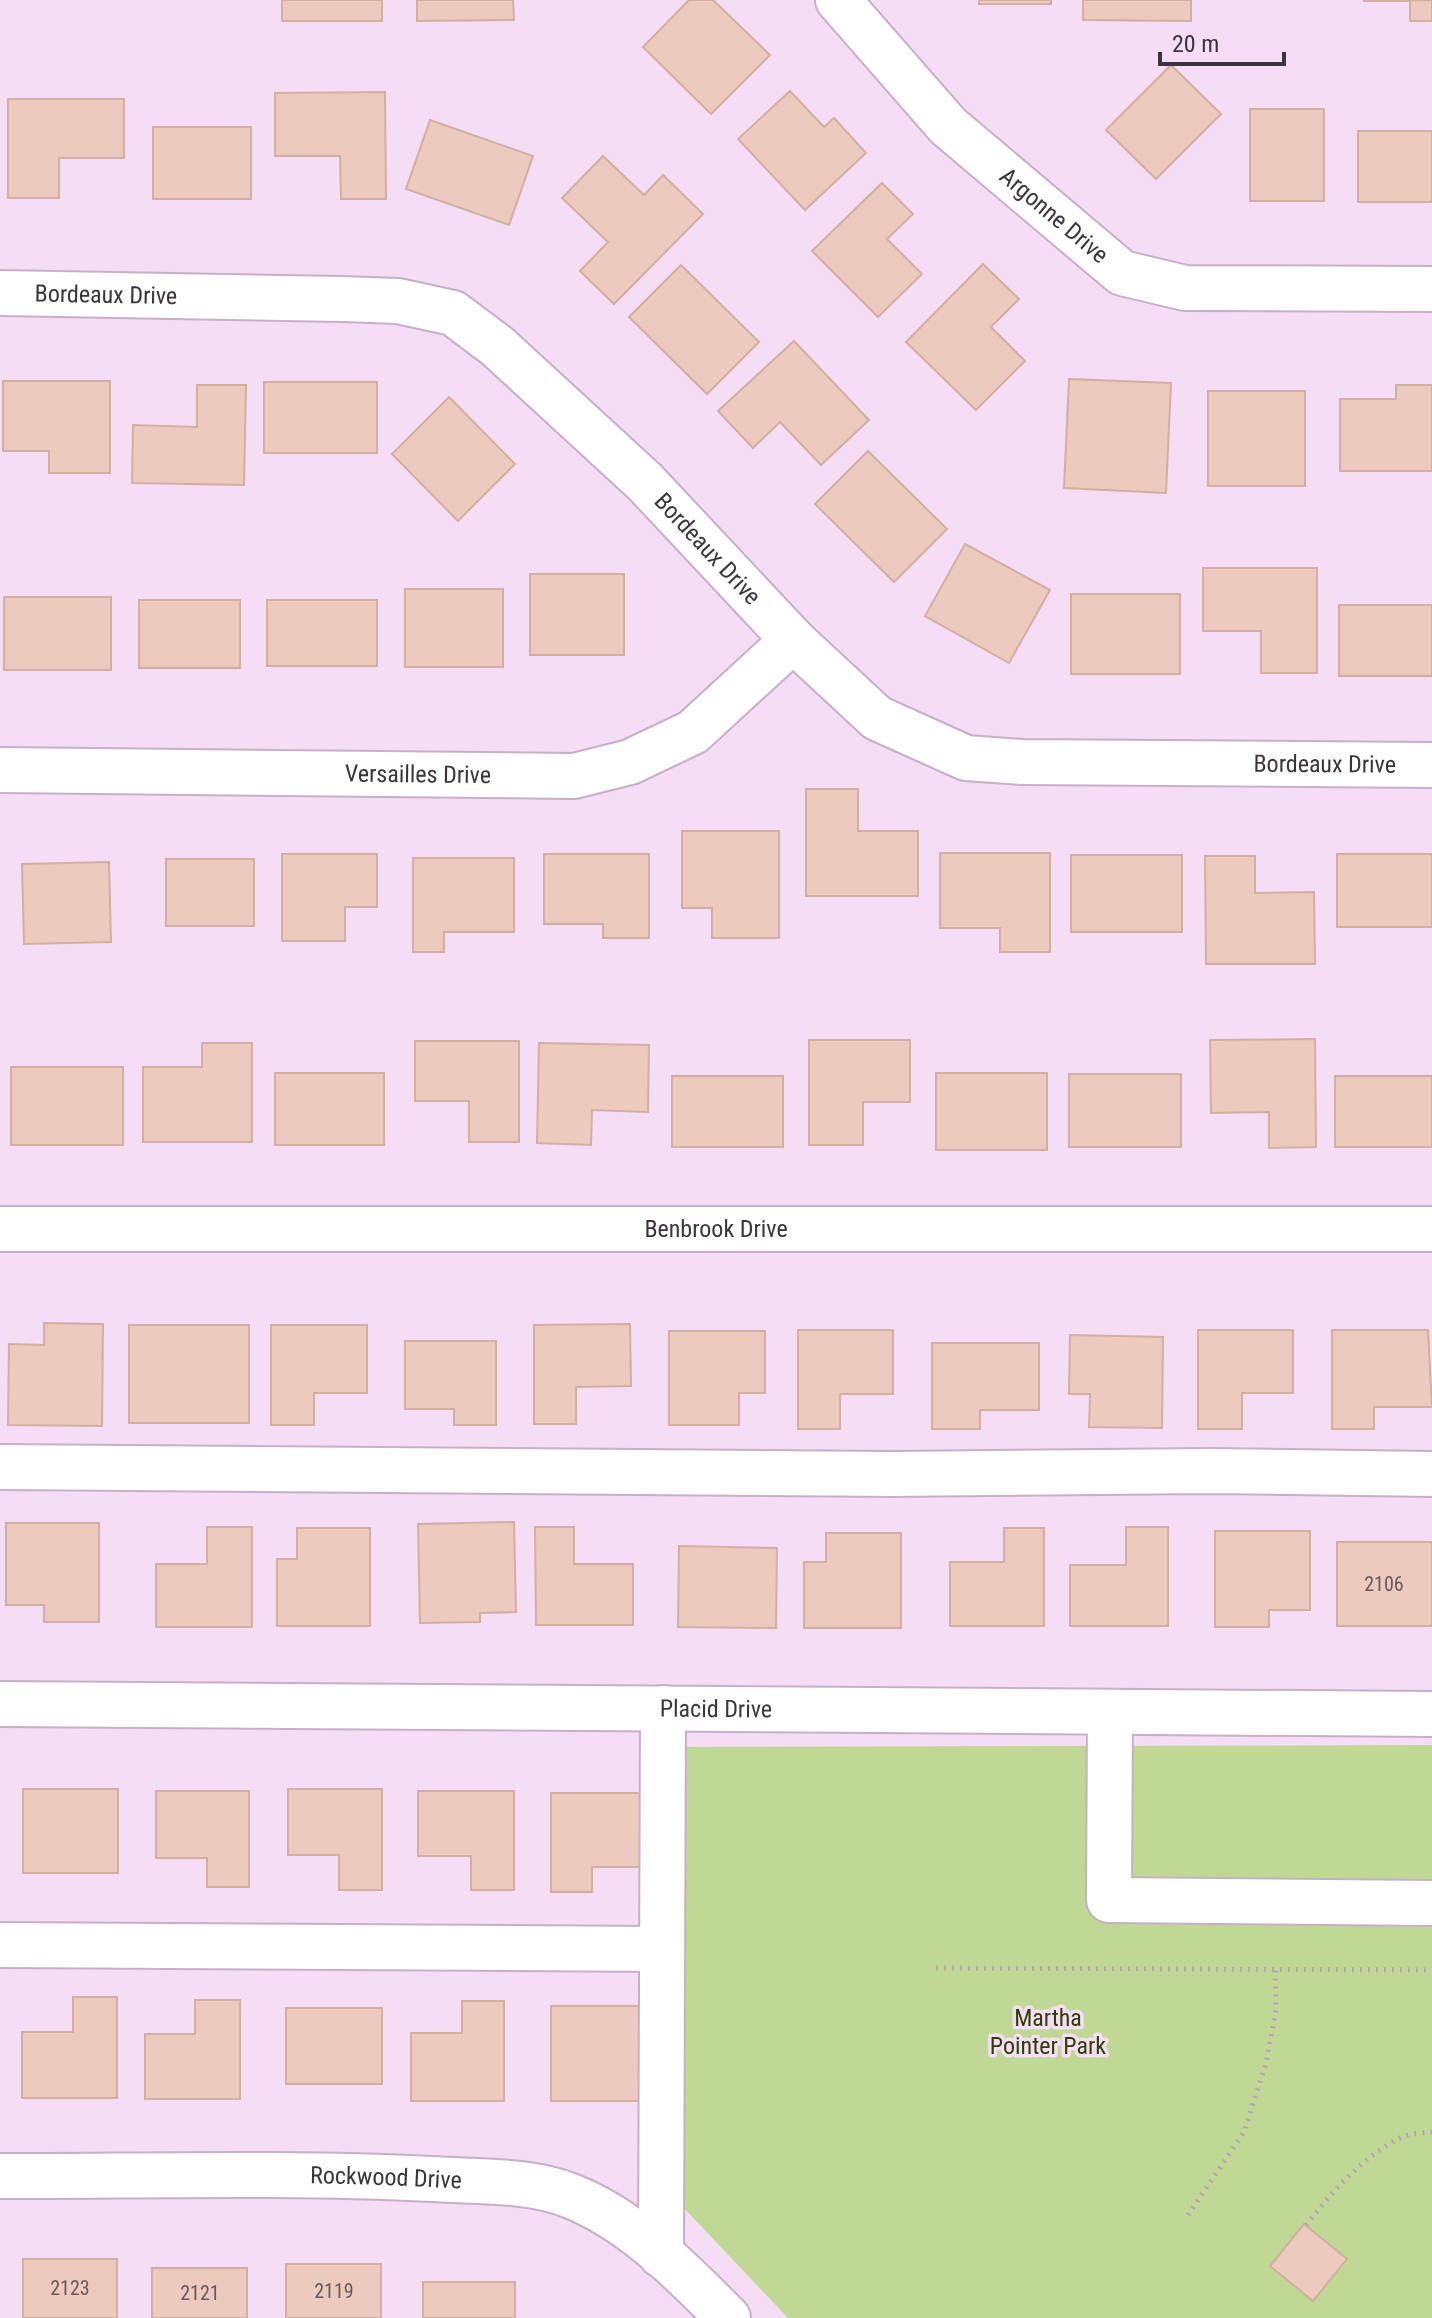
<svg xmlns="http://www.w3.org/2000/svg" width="1432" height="2318" font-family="'Roboto Condensed',sans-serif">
<rect width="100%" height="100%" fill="#f5ddf6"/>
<!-- green -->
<polygon fill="#bfd995" points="1432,1745 1432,2318 788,2318 664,2187 670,1747"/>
<!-- building -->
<g fill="#eccabd" stroke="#d1afa3" stroke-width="2">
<rect x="282" y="0" width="100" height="21"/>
<polygon points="417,0 513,0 514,20 417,21"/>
<polygon points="689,0 713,0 770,55 711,114 643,47"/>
<rect x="979" y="0" width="72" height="4"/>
<polygon points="1083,0 1191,0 1191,21 1083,20"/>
<polygon points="1432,0 1432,21 1410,21 1410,1 1363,1"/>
<polygon points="1171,65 1221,114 1156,179 1106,130"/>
<polygon points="790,91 824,127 834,118 866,153 805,210 738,139"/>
<polygon points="385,92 386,199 341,199 340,156 275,156 275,93"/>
<polygon points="8,99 124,99 124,158 59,158 59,198 8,198"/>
<rect x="1250" y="109" width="74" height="92"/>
<polygon points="430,120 533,156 509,225 406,189"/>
<rect x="153" y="127" width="98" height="72"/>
<rect x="1358" y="131" width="74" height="71"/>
<polygon points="603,156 644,195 663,175 703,214 614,304 580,271 608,242 562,198"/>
<polygon points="882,183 913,214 887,239 922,274 878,317 812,251"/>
<polygon points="983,264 1019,299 991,327 1025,361 976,410 906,342"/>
<polygon points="681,265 759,342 707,394 629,317"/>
<polygon points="794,341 869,420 821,465 780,422 753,448 718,411"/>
<polygon points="1069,379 1171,383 1166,493 1064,488"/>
<polygon points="3,381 110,381 110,473 49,473 49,451 3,451"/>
<rect x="264" y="382" width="113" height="71"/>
<polygon points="197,385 246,385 244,485 132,483 133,425 197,427"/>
<polygon points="1396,385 1432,385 1432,471 1340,471 1340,399 1396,399"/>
<rect x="1208" y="391" width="97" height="95"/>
<polygon points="449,397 515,464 458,521 392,454"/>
<polygon points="868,451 947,529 894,582 815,504"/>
<polygon points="965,544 1050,590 1009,663 925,616"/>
<polygon points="1203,568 1317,568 1317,673 1261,673 1261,631 1203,631"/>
<rect x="530" y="574" width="94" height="81"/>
<rect x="405" y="589" width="98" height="78"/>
<rect x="1071" y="594" width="109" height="80"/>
<rect x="4" y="597" width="107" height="73"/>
<rect x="139" y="600" width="101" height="68"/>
<rect x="267" y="600" width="110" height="66"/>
<rect x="1339" y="605" width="93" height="71"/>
<polygon points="806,789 858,789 858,831 918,831 918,896 806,896"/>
<polygon points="682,831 779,831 779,938 712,938 712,908 682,908"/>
<polygon points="940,853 1050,853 1050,952 1000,952 1000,928 940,928"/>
<polygon points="282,854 377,854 377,907 345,907 345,941 282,941"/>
<polygon points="544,854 649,854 649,938 603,938 603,924 544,924"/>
<rect x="1337" y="854" width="95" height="73"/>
<rect x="1071" y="855" width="111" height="77"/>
<polygon points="1205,856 1255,856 1255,893 1314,892 1315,964 1206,964"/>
<polygon points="413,858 514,858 514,932 444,932 444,952 413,952"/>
<rect x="166" y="859" width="88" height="67"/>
<polygon points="109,862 111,942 24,944 22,864"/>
<polygon points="1315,1039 1316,1147 1269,1148 1269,1112 1211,1113 1210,1040"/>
<polygon points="809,1040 910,1040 910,1102 863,1102 863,1145 809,1145"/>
<polygon points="415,1041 519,1041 519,1142 469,1142 469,1101 415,1101"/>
<polygon points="202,1043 252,1043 252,1142 143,1142 143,1067 202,1067"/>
<polygon points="539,1043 649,1045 648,1112 592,1110 591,1145 537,1143"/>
<rect x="11" y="1067" width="112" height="78"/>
<rect x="275" y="1073" width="109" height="72"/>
<rect x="936" y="1073" width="111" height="77"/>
<rect x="1069" y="1074" width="112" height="73"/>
<rect x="672" y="1076" width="111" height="71"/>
<rect x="1335" y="1076" width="97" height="71"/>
<polygon points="44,1323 103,1324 102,1426 8,1425 9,1344 44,1345"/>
<polygon points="630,1324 631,1386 576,1387 576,1424 534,1424 534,1325"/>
<rect x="129" y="1325" width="120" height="98"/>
<polygon points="271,1325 367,1325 367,1393 314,1393 314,1425 271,1425"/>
<polygon points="798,1330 893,1330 893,1394 840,1394 840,1429 798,1429"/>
<polygon points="1198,1330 1293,1330 1293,1393 1242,1393 1242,1429 1198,1429"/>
<polygon points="1332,1330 1428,1330 1432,1407 1374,1407 1374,1429 1332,1429"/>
<polygon points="669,1331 765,1331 765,1393 739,1393 739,1425 669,1425"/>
<polygon points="1070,1335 1163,1337 1162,1428 1089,1427 1090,1394 1069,1394"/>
<polygon points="405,1341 496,1341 496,1425 454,1425 454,1409 405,1409"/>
<polygon points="932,1343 1039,1343 1039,1410 980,1410 980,1429 932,1429"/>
<polygon points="514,1522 516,1612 480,1613 480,1622 420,1623 418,1524"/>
<polygon points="6,1523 99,1523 99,1622 44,1622 44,1605 6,1605"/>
<polygon points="207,1527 252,1527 252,1627 156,1627 156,1564 207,1564"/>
<polygon points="535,1527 574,1527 574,1564 633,1564 633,1625 536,1625"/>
<polygon points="1126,1527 1168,1527 1168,1626 1070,1626 1070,1565 1126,1565"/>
<polygon points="297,1528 370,1528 370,1626 277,1626 277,1559 297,1559"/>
<polygon points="1004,1528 1044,1528 1044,1626 950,1626 950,1562 1004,1562"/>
<polygon points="1215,1531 1310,1531 1310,1610 1269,1610 1269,1627 1215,1627"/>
<polygon points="826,1533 901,1533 901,1628 804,1628 804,1562 826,1562"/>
<rect x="1337" y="1542" width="95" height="84"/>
<polygon points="679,1546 777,1548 776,1628 678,1627"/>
<rect x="23" y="1789" width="95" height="84"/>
<polygon points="288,1789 382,1789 382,1890 339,1890 339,1855 288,1855"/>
<polygon points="156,1791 249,1791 249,1887 207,1887 207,1858 156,1858"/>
<polygon points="418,1791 514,1791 514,1890 471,1890 471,1856 418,1856"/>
<polygon points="551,1793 645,1793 645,1867 592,1867 592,1892 551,1892"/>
<polygon points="73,1997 117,1997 117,2098 22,2098 22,2032 73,2032"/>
<polygon points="195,2000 240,2000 240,2099 145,2099 145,2034 195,2034"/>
<polygon points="462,2001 504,2001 504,2101 411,2101 411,2033 462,2033"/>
<rect x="551" y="2006" width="91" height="95"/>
<rect x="286" y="2008" width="96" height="76"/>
<polygon points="1304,2224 1347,2259 1313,2301 1270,2266"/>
<rect x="23" y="2259" width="94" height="59"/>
<rect x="286" y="2264" width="95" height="54"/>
<rect x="152" y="2268" width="95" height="50"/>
<rect x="423" y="2282" width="92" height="36"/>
</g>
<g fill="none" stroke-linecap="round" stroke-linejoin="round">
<!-- minor casing -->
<g stroke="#c6afc7" stroke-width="48">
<g id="minor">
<path id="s1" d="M 838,0 L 948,126 L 1122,273 L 1185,288 L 1432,289"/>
<path id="s2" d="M 0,293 L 342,299 L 398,301 L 453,313 L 497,346 L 645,482 L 793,640 L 877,718 L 966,758 L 1022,762 L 1432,765"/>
<path id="s3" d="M 0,770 L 574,776 L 630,762 L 693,732 L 793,640"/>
<path id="s4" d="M 0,1229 L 1432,1229"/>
<polyline points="0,1467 892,1474 1210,1471 1432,1474"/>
<path id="s5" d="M 0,1704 L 1432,1714"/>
<polyline points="1110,1712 1109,1900 1432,1903"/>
<polyline points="0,1945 662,1949"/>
<path id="s6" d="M 0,2176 C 144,2176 288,2172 432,2179 C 475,2182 530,2179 571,2196 C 632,2220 682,2272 728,2318"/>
<polyline points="661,2255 663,1708"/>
</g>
</g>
<!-- path -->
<g stroke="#b6a3b7" stroke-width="5" stroke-dasharray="2 6" stroke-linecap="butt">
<polyline points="936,1968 1432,1970"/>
<polyline points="1188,2215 1244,2132 1266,2063 1276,2010 1275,1970"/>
<path d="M 1306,2225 C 1332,2192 1362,2157 1400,2138 C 1409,2133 1422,2133 1432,2132"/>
</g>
<!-- minor -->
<use href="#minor" stroke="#fff" stroke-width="44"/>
</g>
<g text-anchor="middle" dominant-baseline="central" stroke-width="7" stroke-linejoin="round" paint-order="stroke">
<!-- number labels -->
<g font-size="20" fill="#68595d">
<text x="1384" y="1584">2106</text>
<text x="70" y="2288">2123</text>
<text x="334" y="2291">2119</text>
<text x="200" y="2293">2121</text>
</g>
<!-- street labels -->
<g font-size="24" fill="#3c333d" stroke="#f5ddf6">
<text stroke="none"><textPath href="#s1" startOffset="306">Argonne Drive</textPath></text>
<text stroke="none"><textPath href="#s2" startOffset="106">Bordeaux Drive</textPath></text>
<text stroke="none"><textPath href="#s2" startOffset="802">Bordeaux Drive</textPath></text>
<text stroke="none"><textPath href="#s2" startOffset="1498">Bordeaux Drive</textPath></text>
<text stroke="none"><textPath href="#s3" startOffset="418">Versailles Drive</textPath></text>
<text stroke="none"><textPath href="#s4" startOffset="716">Benbrook Drive</textPath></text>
<text stroke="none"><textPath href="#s5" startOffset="716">Placid Drive</textPath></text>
<text stroke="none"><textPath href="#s6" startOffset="386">Rockwood Drive</textPath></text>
</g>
<!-- park labels -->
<g font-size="24" fill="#2e3f04" stroke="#f5ddf6">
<text x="1048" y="2018">Martha<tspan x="1048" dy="28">Pointer Park</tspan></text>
</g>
</g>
<!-- scale -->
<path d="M1160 52v12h124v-12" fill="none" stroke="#3c333d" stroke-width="4"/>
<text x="1172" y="52" font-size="24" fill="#3c333d" stroke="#f5ddf6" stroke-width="6" paint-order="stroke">20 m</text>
</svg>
